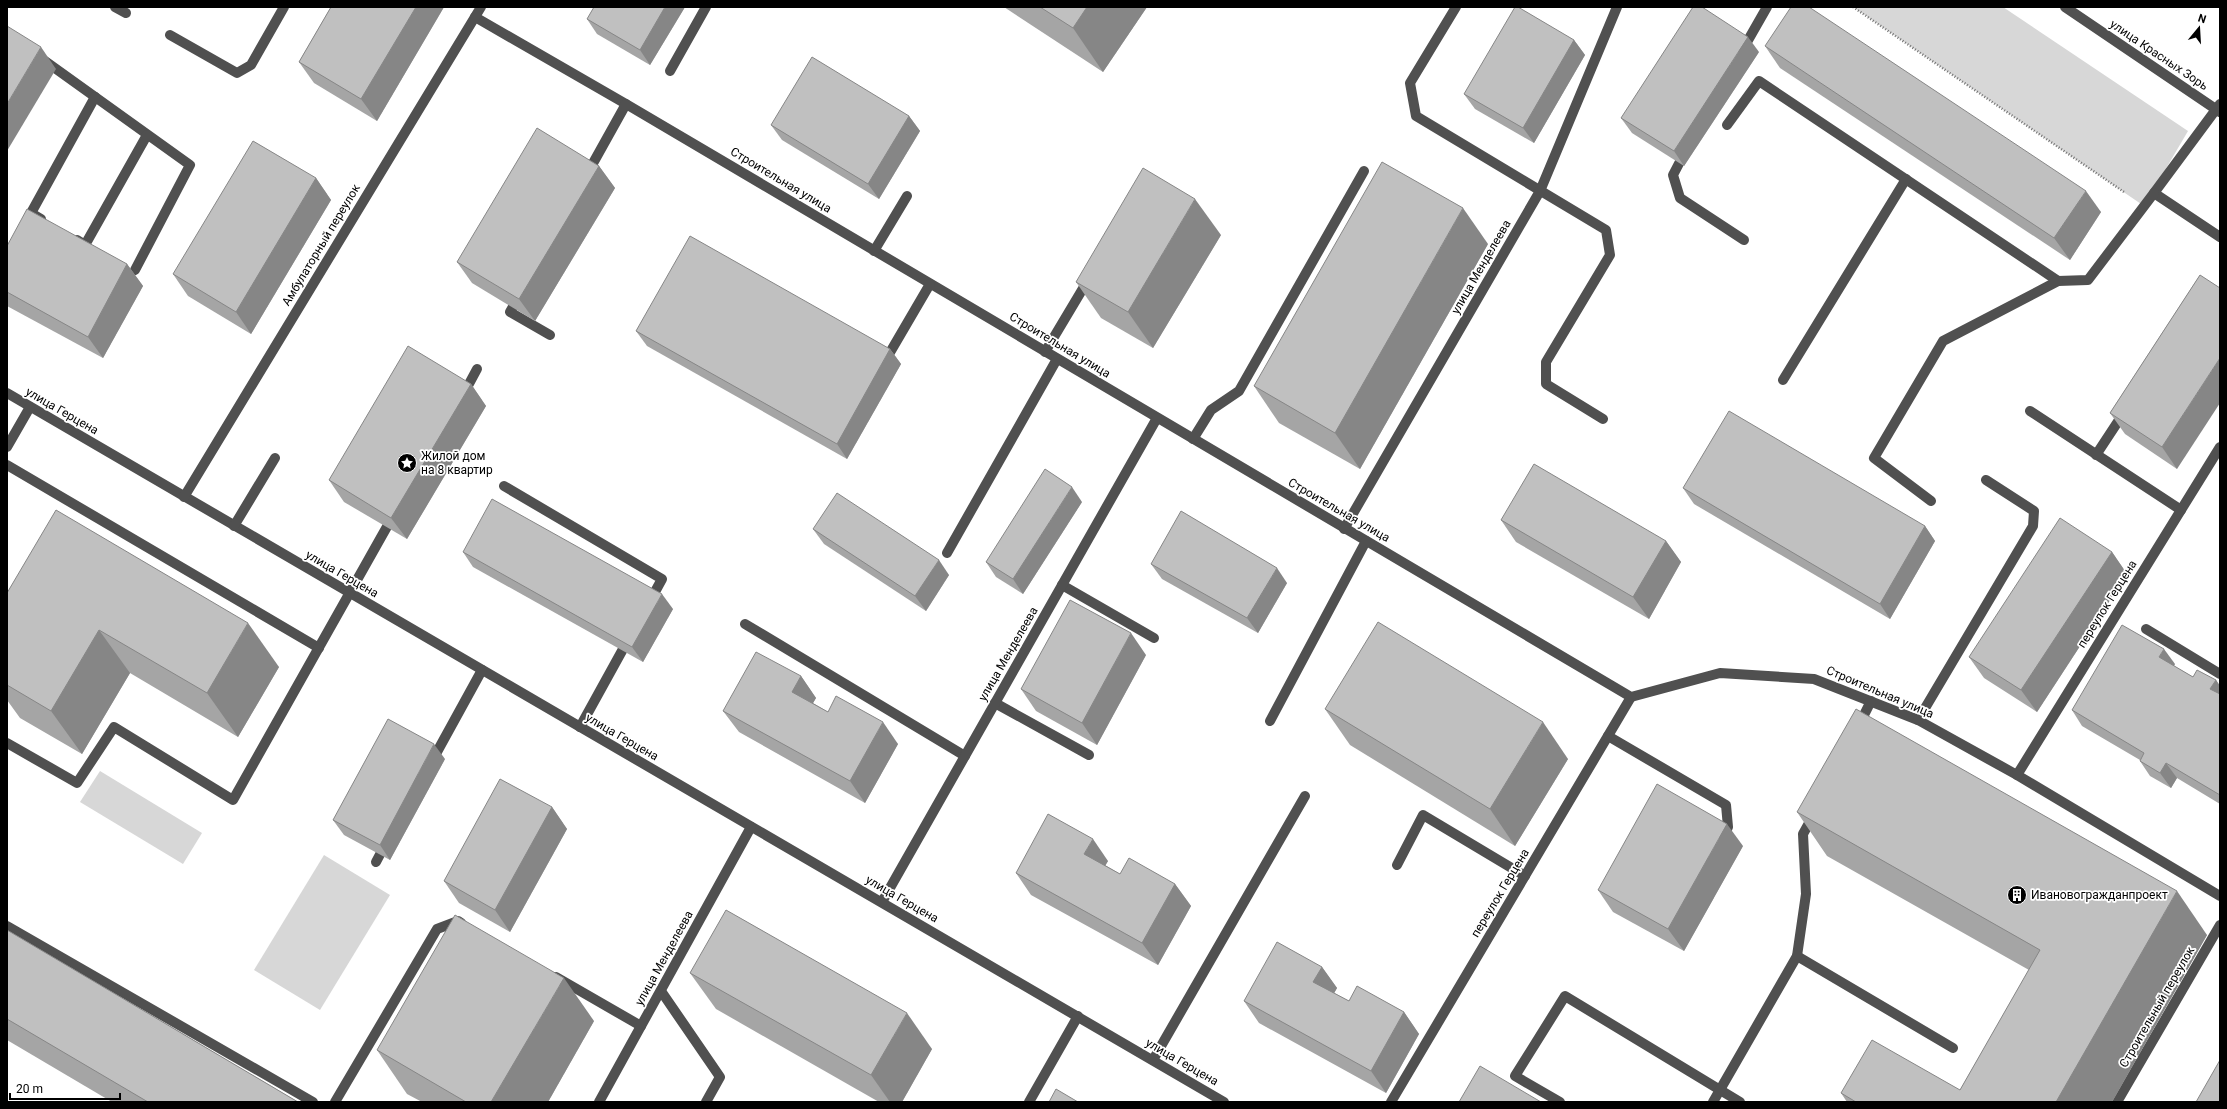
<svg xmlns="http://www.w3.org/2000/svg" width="2227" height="1109" font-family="Roboto,sans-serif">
<rect width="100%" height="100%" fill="#fff"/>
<!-- green -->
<g fill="#d7d7d7">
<polygon points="1853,7 2003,7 2188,131 2144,206"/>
<polygon points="100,771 202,833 183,864 80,802"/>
<polygon points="324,855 390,895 320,1010 254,970"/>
</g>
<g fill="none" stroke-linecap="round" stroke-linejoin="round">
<!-- path -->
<polyline stroke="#727272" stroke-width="2.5" stroke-dasharray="1 2" stroke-linecap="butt" points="1853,7 2124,192"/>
<!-- minor -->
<g stroke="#505050" stroke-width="10">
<polyline points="115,7 126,13"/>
<polyline points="1456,7 1410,83 1416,116 1606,230 1610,255 1546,362 1546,384 1603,419"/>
<polyline points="2065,7 2220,112"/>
<polyline points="475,17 626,104 1631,697 1720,673 1814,679 1918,720 2017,775 2220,896"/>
<polyline points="170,35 237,73 251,65 284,7"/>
<polyline points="1743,49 1767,7"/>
<polyline points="45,61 190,165 135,270"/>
<polyline points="670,71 706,7"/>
<polyline points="2220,104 2154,193 2220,237"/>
<polyline points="1727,125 1759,81 2058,281 2088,280 2154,193"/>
<polyline points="1685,152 1673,175 1680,198 1744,240"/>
<polyline points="587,174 626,104"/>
<polyline points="41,219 31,213 95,97"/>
<polyline points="77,240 85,245 147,135"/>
<polyline points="874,251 907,196"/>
<polyline points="519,296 510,312 550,335"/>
<polyline points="1045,352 1088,280"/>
<polyline points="885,361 930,284"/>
<polyline points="1783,380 1906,179"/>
<polyline points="7,393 1224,1102"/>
<polyline points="463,395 477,369"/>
<polyline points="2030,411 2181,510"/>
<polyline points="1193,439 1211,410 1239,391 1364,171"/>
<polyline points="7,447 30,407"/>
<polyline points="2096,455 2119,420"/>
<polyline points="7,465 319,648"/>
<polyline points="504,486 662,579 650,601"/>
<polyline points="184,497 481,7"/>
<polyline points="1931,501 1874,458 1943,341 2058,281"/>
<polyline points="234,526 275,458"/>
<polyline points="1344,529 1540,191 1617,7"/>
<polyline points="947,553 1057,359"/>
<polyline points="1062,585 1154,638"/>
<polyline points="745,624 965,756"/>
<polyline points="2146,629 2220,674"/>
<polyline points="995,703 1089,755"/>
<polyline points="1918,720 2033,526 2034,511 1986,480"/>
<polyline points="1270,721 1366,541"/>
<polyline points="1859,725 1871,701"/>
<polyline points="580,727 628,640"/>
<polyline points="1608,736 1726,805 1728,827 1724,837"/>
<polyline points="7,743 77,783 114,727 233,800 393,516"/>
<polyline points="432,761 482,670"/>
<polyline points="2017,775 2220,447"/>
<polyline points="376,862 386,843"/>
<polyline points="1397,865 1423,815 1525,876"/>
<polyline points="882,902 1157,418"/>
<polyline points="7,926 313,1102"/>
<polyline points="1797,956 1953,1048"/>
<polyline points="556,977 641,1026"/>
<polyline points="661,991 720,1077 706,1102"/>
<polyline points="1153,1060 1305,796"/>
<polyline points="335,1102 437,929 458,921 461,923"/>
<polyline points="599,1102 751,827"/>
<polyline points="1029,1102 1078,1016"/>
<polyline points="1391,1102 1631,697"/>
<polyline points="1560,1102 1515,1076 1565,996 1740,1102"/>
<polyline points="1713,1102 1797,956 1806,894 1803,834 1813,816"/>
<polyline points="2117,1102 2220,925"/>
</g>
</g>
<!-- wall -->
<g fill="#a5a5a5">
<polygon points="331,7 444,7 377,121 314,83 299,62"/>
<polygon points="685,7 650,65 597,34 587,19"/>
<polygon points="1004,7 1147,7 1103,72"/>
<polygon points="1574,40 1585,55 1534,143 1475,109 1464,94"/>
<polygon points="1765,46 2101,212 2070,260 1780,68"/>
<polygon points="1759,52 1684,166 1632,133 1621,118"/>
<polygon points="909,116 920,131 879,199 782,140 771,125"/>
<polygon points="599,166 615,188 535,321 472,283 457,262"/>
<polygon points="316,178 331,200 251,334 188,296 173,274"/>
<polygon points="1221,235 1153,348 1101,318 1076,282"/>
<polygon points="1488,244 1360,469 1279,423 1254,386"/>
<polygon points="7,246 127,264 143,286 103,358 7,306"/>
<polygon points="2200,275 2177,469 2125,434 2110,413"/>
<polygon points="636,331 890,349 901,364 847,459 647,346"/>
<polygon points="471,384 486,406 407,539 344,502 329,480"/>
<polygon points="1683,488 1925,526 1935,541 1890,619 1694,504"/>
<polygon points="1082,502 1023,594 996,577 986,562"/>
<polygon points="1501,520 1666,541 1681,562 1649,619 1516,542"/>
<polygon points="813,529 949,575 926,611 824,544"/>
<polygon points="463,552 673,609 643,662 473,567"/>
<polygon points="2112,552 2127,574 2037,712 1984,678 1969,657"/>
<polygon points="1151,564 1287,583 1258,633 1162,579"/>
<polygon points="7,593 279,667 238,737 130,673 82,754 20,718 7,700"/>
<polygon points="1146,655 1097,745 1036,711 1021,689"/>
<polygon points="2175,664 2174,666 2193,677 2216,680 2220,686 2220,804 2177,778 2171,788 2150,776 2140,761 2140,760 2082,726 2072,710"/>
<polygon points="801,676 816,698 813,703 828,712 898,744 865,803 739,732 723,711"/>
<polygon points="1325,709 1568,759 1515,846 1350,745"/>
<polygon points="445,759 390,860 344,835 333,820"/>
<polygon points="552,807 567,829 510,932 459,903 444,881"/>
<polygon points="1797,812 2207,935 2112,1102 1847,1102 1841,1093 1960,1090 2029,970 1827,856"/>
<polygon points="1743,846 1684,951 1613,912 1598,890"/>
<polygon points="1108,861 1105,865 1120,874 1175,884 1191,906 1158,965 1031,895 1016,873"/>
<polygon points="7,930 298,1102 112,1102 7,1040"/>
<polygon points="1322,967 1337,988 1334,993 1349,1001 1404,1012 1419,1034 1386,1093 1259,1023 1244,1001"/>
<polygon points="690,973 932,1049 902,1102 879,1102 716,1009"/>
<polygon points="594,1021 548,1102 422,1102 407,1094 377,1050"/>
</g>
<!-- shaded-wall -->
<g fill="#868686">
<polygon points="416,7 444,7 377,121 361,99"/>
<polygon points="665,7 685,7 650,65 640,50"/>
<polygon points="1087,7 1147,7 1103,72 1073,28"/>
<polygon points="1748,37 1759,52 1684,166 1674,151"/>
<polygon points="1574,40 1585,55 1534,143 1523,128"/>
<polygon points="41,47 56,69 7,151 7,104"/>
<polygon points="909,116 920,131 879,199 868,184"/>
<polygon points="599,166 615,188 535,321 519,299"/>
<polygon points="316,178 331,200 251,334 236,312"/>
<polygon points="2086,191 2101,212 2070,260 2054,238"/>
<polygon points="1195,199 1221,235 1153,348 1128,312"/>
<polygon points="1463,208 1488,244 1360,469 1335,433"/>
<polygon points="127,264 143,286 103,358 88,337"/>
<polygon points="890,349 901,364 847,459 837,444"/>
<polygon points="2220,358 2220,403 2177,469 2162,447"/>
<polygon points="471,384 486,406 407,539 391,518"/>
<polygon points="1072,487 1082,502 1023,594 1013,579"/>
<polygon points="1925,526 1935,541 1890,619 1880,604"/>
<polygon points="1666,541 1681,562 1649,619 1633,597"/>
<polygon points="2112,552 2127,574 2037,712 2021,690"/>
<polygon points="939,560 949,575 926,611 915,596"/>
<polygon points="1277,568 1287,583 1258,633 1247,618"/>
<polygon points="662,594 673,609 643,662 632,647"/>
<polygon points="248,623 279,667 238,737 207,693"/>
<polygon points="99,630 130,673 82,754 51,711"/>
<polygon points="1131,633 1146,655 1097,745 1082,723"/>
<polygon points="2164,649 2175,664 2170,672 2159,657"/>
<polygon points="801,676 816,698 807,713 792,692"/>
<polygon points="2216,680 2220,686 2220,702 2210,689"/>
<polygon points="883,722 898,744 865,803 850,781"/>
<polygon points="1543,722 1568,759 1515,846 1490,809"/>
<polygon points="434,744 445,759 390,860 380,845"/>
<polygon points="2166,763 2177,778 2171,788 2160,773"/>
<polygon points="552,807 567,829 510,932 495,910"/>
<polygon points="1727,824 1743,846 1684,951 1668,929"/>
<polygon points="1093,839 1108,861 1100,875 1084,854"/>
<polygon points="1175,884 1191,906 1158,965 1142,943"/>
<polygon points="2177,891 2207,935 2112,1102 2056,1102"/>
<polygon points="1322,967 1337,988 1328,1004 1313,982"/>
<polygon points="564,978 594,1021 548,1102 491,1102"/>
<polygon points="1404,1012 1419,1034 1386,1093 1371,1071"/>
<polygon points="907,1013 932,1049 902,1102 890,1102 871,1075"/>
</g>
<!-- building -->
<g fill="#c0c0c0" stroke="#868686">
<polygon points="331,7 416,7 361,99 299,62"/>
<polygon points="594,7 665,7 640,50 587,19"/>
<polygon points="1040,7 1087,7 1073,28"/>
<polygon points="1515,7 1518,7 1574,40 1523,128 1464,94"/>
<polygon points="1693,7 1702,7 1748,37 1674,151 1621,118"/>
<polygon points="1791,7 1809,7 2086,191 2054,238 1765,46"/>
<polygon points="7,26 41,47 7,104"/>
<polygon points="812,57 909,116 868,184 771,125"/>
<polygon points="537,128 599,166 519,299 457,262"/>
<polygon points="253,141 316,178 236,312 173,274"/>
<polygon points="1382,162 1463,208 1335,433 1254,386"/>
<polygon points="1143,168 1195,199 1128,312 1076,282"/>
<polygon points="27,209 127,264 88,337 7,292 7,246"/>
<polygon points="690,236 890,349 837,444 636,331"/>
<polygon points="2200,275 2220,288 2220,358 2162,447 2110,413"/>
<polygon points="408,346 471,384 391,518 329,480"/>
<polygon points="1729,411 1925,526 1880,604 1683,488"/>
<polygon points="1534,464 1666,541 1633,597 1501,520"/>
<polygon points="1045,469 1072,487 1013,579 986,562"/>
<polygon points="837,493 939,560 915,596 813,529"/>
<polygon points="492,499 662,594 632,647 463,552"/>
<polygon points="56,510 248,623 207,693 99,630 51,711 7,685 7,593"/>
<polygon points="1181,511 1277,568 1247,618 1151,564"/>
<polygon points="2060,518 2112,552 2021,690 1969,657"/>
<polygon points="1070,600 1131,633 1082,723 1021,689"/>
<polygon points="1378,622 1543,722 1490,809 1325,709"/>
<polygon points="2122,625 2164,649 2159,657 2193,677 2197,670 2216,680 2210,689 2220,694 2220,795 2166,763 2160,773 2140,761 2144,753 2072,710"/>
<polygon points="756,652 801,676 792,692 828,712 836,696 883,722 850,781 723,711"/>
<polygon points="1856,709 2177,891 2056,1102 1856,1102 1841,1093 1872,1040 1960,1090 2040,950 1797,812"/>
<polygon points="388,719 434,744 380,845 333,820"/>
<polygon points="500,779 552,807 495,910 444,881"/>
<polygon points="1657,784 1727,824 1668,929 1598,890"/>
<polygon points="1048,814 1093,839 1084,854 1120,874 1129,858 1175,884 1142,943 1016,873"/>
<polygon points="726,910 907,1013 871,1075 690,973"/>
<polygon points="455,915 564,978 491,1102 466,1102 377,1050"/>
<polygon points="7,930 298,1102 148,1102 7,1019"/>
<polygon points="1277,942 1322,967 1313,982 1349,1001 1357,986 1404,1012 1371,1071 1244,1001"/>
<polygon points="2220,1060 2220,1102 2196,1102"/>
<polygon points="1480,1066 1541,1102 1459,1102"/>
<polygon points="1056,1089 1078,1102 1049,1102"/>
</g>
<!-- icons -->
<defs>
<g id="sight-disc" transform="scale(1)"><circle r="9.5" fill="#000" stroke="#fff"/><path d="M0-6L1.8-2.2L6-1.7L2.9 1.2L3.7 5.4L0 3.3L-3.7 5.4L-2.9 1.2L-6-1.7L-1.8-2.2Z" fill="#fff"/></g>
<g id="building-disc" transform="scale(1)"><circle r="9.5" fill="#000" stroke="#fff"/><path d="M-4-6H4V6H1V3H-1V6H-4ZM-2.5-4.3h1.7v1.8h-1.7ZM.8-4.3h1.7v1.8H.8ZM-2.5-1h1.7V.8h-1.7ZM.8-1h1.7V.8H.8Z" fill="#fff"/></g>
</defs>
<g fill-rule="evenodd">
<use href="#sight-disc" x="407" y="463"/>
<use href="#building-disc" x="2017" y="895"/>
</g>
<g text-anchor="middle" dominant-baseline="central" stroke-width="3.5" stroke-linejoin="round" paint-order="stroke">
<!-- street labels -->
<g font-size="12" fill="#000" stroke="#fff">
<text transform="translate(2159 55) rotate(34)">улица Красных Зорь</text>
<text transform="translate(781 180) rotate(31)">Строительная улица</text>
<text transform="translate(321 245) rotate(-59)">Амбулаторный переулок</text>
<text transform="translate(1481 267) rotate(-60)">улица Менделеева</text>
<text transform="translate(1060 345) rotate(31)">Строительная улица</text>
<text transform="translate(62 411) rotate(30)">улица Герцена</text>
<text transform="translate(1339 510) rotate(30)">Строительная улица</text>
<text transform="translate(342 574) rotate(30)">улица Герцена</text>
<text transform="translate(2107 604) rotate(-58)">переулок Герцена</text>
<text transform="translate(1008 654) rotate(-60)">улица Менделеева</text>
<text transform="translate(1880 692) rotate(23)">Строительная улица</text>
<text transform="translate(622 737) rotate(30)">улица Герцена</text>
<text transform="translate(1500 893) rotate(-59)">переулок Герцена</text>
<text transform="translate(902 899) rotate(30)">улица Герцена</text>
<text transform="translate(664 958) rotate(-61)">улица Менделеева</text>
<text transform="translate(2157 1007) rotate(-60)">Строительный переулок</text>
<text transform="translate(1182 1062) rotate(30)">улица Герцена</text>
</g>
<!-- poi labels -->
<g font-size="12" fill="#000" stroke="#fff" text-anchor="start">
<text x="421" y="456">Жилой дом<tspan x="421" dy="14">на 8 квартир</tspan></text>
<text x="2031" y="895">Ивановогражданпроект</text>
</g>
</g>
<!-- border -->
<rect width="2227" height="1109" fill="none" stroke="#000000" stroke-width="16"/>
<!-- north arrow -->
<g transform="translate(2199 28) rotate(18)" stroke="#ffffff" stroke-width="3" paint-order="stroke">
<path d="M0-3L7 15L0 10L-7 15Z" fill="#000000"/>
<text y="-6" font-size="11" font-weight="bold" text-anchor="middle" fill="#000000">N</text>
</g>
<!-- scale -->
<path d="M10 1093v6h110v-6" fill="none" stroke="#000000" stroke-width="2"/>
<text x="16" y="1093" font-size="12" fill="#000000" stroke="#ffffff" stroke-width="3" paint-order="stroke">20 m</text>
</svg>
